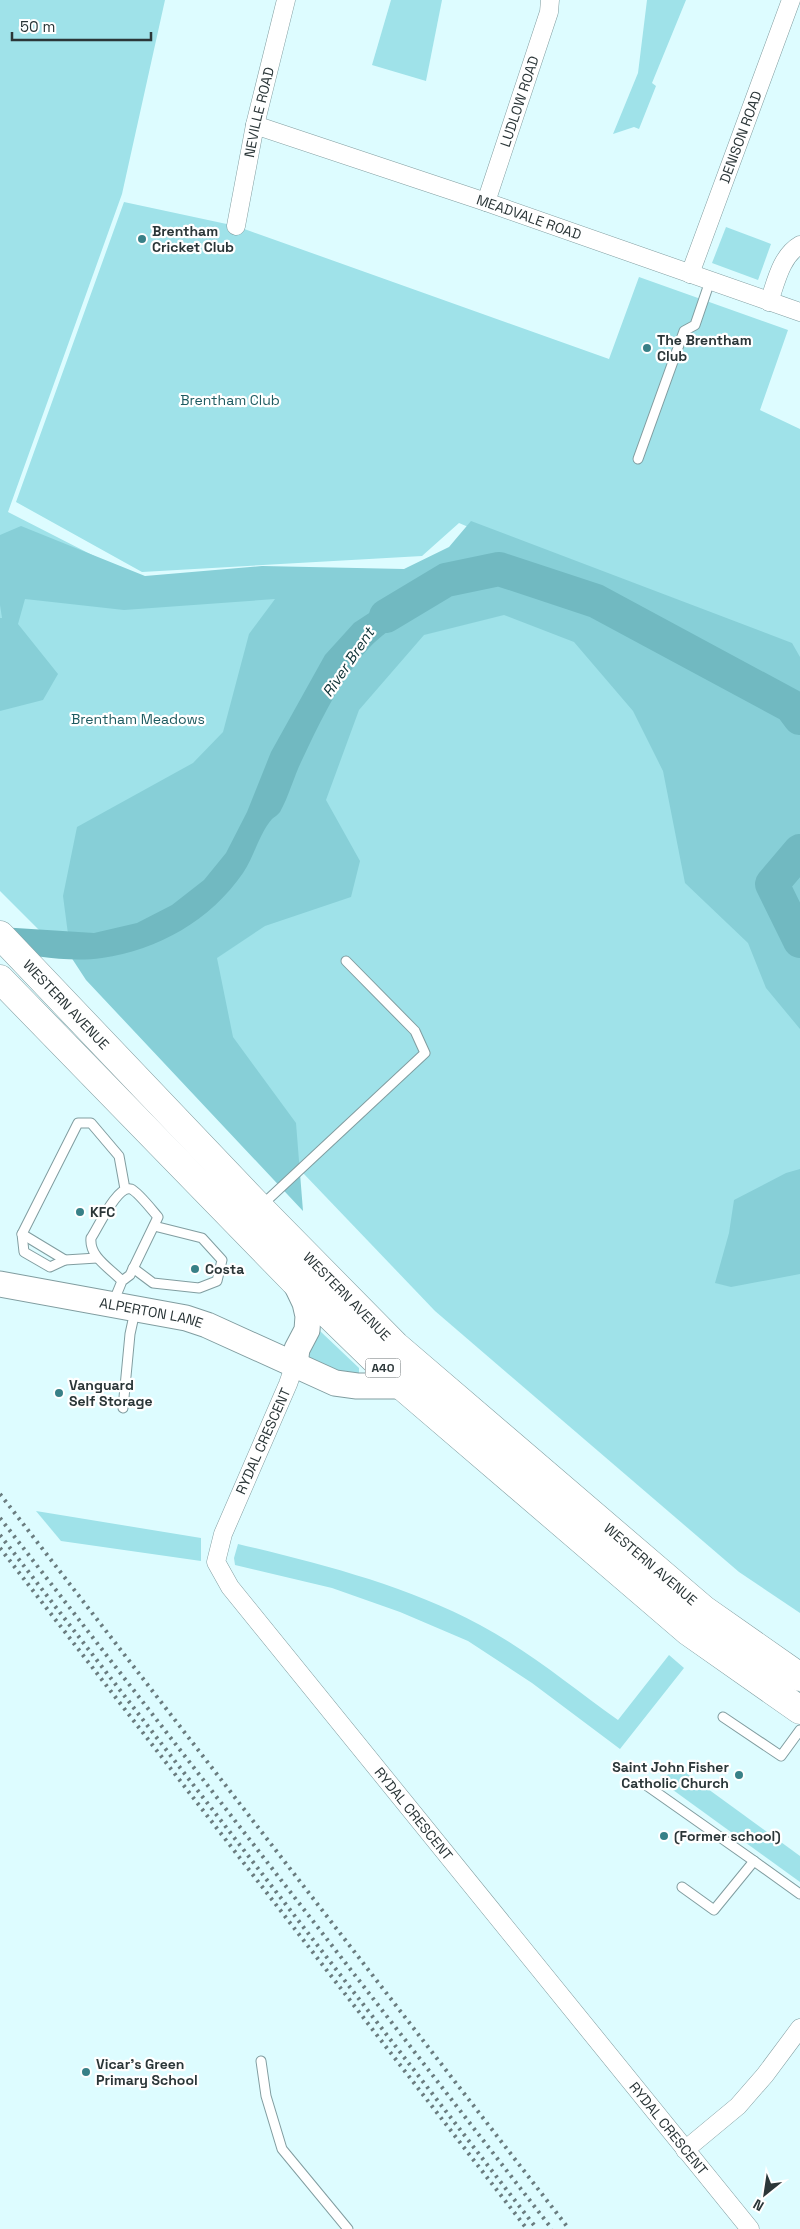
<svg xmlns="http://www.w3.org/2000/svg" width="800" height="2229" font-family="'Space Grotesk',sans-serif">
<rect width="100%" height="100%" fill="#ddfcff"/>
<!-- green -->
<g fill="#9fe2e9">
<polygon points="0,0 165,0 122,194 8,512 143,581 391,576 144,908 47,938 0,891"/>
<polygon points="391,0 442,0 426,81 372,65"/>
<polygon points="647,0 686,0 652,83 656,86 639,129 634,127 613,134 638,73"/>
<polygon points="124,202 236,226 609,359 639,277 788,330 760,410 800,429 800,668 459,523 422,556 142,572 16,502"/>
<polygon points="726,227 771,244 758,280 712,263"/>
<polygon points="485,564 594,617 800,960 800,1613 739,1572 435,1311 130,992 396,615"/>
<polygon points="320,1331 359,1368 359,1376 350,1378 301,1355 306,1345"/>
<polygon points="36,1511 201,1538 201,1561 61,1541"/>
<path d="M 238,1544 C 321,1564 405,1585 480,1625 C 529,1651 573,1688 618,1720 L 669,1655 L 684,1668 L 620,1749 L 532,1683 L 468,1641 L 400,1612 L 332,1588 L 235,1565 L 234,1558 Z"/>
<polygon points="675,1765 800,1856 800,1882 662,1782"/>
</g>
<!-- forest -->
<g fill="#87cfd7">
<polygon points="471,521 792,643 800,657 800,1029 766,988 748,943 685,883 663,771 633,711 574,642 504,615 424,635 359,710 326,800 360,861 351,897 265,926 217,958 233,1037 296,1123 303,1211 86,980 71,957 63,896 77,827 193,763 223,732 249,634 275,599 124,610 25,599 18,624 58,674 43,700 0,711 0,618 2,618 0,605 0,535 21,526 145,576 262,566 404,569 449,547"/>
<polygon points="800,1169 800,1274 731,1287 715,1283 729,1233 734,1200 786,1173"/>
</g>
<!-- water -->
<path fill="#71b9c1" d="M 418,581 L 432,604 C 403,621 378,634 358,661 C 335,690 318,726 302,760 C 294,776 289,796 280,812 C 278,815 274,817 272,819 C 259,834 254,857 243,873 C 211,920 158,950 102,958 C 68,963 33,955 0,951 L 0,927 L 94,933 L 137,923 L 172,905 L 204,880 L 226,853 L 247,812 L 271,752 L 325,655 L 354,623 Z"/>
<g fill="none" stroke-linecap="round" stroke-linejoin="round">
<!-- river -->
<g stroke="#71b9c1" stroke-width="34">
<polyline points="386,616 446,580 499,569 596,601 791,706 800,718"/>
<polyline points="800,851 772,884 800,941"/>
</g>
<!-- lane casing -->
<g stroke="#819da0" stroke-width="11">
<g id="lane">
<polyline points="638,459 684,331 695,325 710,281"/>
<polyline points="262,1205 425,1053 415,1031 346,961"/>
<polyline points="22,1234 24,1252 50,1267 65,1260"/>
<polyline points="97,1258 65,1260 22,1234 78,1123 91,1123 119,1156 125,1189"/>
<polyline points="133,1268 153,1283 199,1288 217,1281 222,1260 202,1238 154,1226"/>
<path d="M 113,1303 L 122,1281 L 130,1275 L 158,1217 C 152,1210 138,1192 131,1189 C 117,1185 98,1228 91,1238 C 89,1257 110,1268 122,1281"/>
<polyline points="123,1408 130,1334 135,1311"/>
<polyline points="723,1717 781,1756 800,1730"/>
<polyline points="646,1785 754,1861"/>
<polyline points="682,1887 714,1910 754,1861 800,1894"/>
<polyline points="261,2061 266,2096 282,2149 348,2229"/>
</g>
</g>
<!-- street casing -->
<g stroke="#819da0" stroke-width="19">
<g id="street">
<path id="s1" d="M 255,125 L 486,202 L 800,312"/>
<path id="s2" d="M 486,202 L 549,12 L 550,0"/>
<path id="s3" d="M 236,226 L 255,125 L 286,0"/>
<path id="s4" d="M 690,274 L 791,0"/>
<path d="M 769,302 C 776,282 781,256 800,245"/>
<path id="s5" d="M 295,1364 L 288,1384 L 223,1534 L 216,1562 L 230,1587 L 750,2229"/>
<polyline points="685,2150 738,2106 765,2075 800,2028"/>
</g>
</g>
<!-- secondary casing -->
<g stroke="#819da0" stroke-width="27">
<g id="secondary">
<polyline points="295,1282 305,1303 308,1316 307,1330 297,1349 295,1364"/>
<path id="s6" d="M 0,1284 L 186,1318 L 207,1325 L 335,1383 L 357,1386 L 402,1386"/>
</g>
</g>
<!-- highway casing -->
<g stroke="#819da0" stroke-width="29">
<g id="highway">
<path id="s7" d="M 0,935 L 259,1207 L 396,1346 L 703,1609 L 800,1677"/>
<polyline points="0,979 294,1281 402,1386 689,1632 800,1710"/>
</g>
</g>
<!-- lane -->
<use href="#lane" stroke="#fff" stroke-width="9"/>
<!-- street -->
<use href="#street" stroke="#fff" stroke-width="18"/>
<!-- secondary -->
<use href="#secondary" stroke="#fff" stroke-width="25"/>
<!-- highway -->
<use href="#highway" stroke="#fff" stroke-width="28"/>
<!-- rail -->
<g stroke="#6a7c7f" stroke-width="4" stroke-dasharray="2.5 5" stroke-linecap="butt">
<polyline points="0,1494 569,2229"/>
<polyline points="0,1518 552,2229"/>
<polyline points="0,1535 537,2229"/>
<polyline points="0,1548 527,2229"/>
</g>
</g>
<!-- markers -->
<g fill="#388087" stroke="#fff" stroke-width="2">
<circle cx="142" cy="239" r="5"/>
<circle cx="647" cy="348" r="5"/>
<circle cx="80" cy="1212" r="5"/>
<circle cx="195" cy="1269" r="5"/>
<circle cx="59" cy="1393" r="5"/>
<circle cx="739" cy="1775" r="5"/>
<circle cx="664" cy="1836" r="5"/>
<circle cx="86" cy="2072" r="5"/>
</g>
<g text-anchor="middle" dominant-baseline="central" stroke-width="4.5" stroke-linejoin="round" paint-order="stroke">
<!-- shield labels -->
<rect fill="#fff" stroke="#6b7274" stroke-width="1" x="365.5" y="1358.5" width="35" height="19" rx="4"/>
<g font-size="12" font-weight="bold" fill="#2b3638">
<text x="383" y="1368">A40</text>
</g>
<!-- street labels -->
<g font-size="14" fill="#2b3638" stroke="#fff">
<text stroke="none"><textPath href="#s2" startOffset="106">LUDLOW ROAD</textPath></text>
<text stroke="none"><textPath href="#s3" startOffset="116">NEVILLE ROAD</textPath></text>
<text stroke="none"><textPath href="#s4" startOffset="146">DENISON ROAD</textPath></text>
<text stroke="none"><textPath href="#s1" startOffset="289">MEADVALE ROAD</textPath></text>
<text stroke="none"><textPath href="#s7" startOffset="96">WESTERN AVENUE</textPath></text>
<text stroke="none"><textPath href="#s7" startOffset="501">WESTERN AVENUE</textPath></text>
<text stroke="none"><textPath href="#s6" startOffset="154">ALPERTON LANE</textPath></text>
<text transform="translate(263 1441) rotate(-66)">RYDAL CRESCENT</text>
<text stroke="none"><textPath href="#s7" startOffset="906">WESTERN AVENUE</textPath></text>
<text stroke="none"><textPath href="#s5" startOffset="534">RYDAL CRESCENT</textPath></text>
<text stroke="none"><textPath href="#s5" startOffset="939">RYDAL CRESCENT</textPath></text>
</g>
<!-- poi labels -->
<g font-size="14" font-weight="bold" fill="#2b3638" stroke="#fff" text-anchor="start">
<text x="152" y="231">Brentham<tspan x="152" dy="16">Cricket Club</tspan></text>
<text x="657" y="340">The Brentham<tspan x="657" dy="16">Club</tspan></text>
<text x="90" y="1212">KFC</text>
<text x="205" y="1269">Costa</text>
<text x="69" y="1385">Vanguard<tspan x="69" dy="16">Self Storage</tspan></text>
<text x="729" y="1767" text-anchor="end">Saint John Fisher<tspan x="729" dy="16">Catholic Church</tspan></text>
<text x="674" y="1836">(Former school)</text>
<text x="96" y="2064">Vicar's Green<tspan x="96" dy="16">Primary School</tspan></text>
</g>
<!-- park labels -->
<g font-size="14" fill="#1e5b61" stroke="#fff">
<text x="230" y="400">Brentham Club</text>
<text x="138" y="719">Brentham Meadows</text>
</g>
<!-- water labels -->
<g font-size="15" font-style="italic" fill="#0d3135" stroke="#fff">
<text transform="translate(348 662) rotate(-56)">River Brent</text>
</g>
</g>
<!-- north arrow -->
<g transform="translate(765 2194) rotate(210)" stroke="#ffffff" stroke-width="4" paint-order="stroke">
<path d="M0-4L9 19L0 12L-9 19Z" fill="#2b3638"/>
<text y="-8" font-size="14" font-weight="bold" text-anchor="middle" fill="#2b3638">N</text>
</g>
<!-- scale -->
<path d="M12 32v8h139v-8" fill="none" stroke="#2b3638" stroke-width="2.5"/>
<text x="20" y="32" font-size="15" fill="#2b3638" stroke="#ffffff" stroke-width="4" paint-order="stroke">50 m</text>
</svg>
